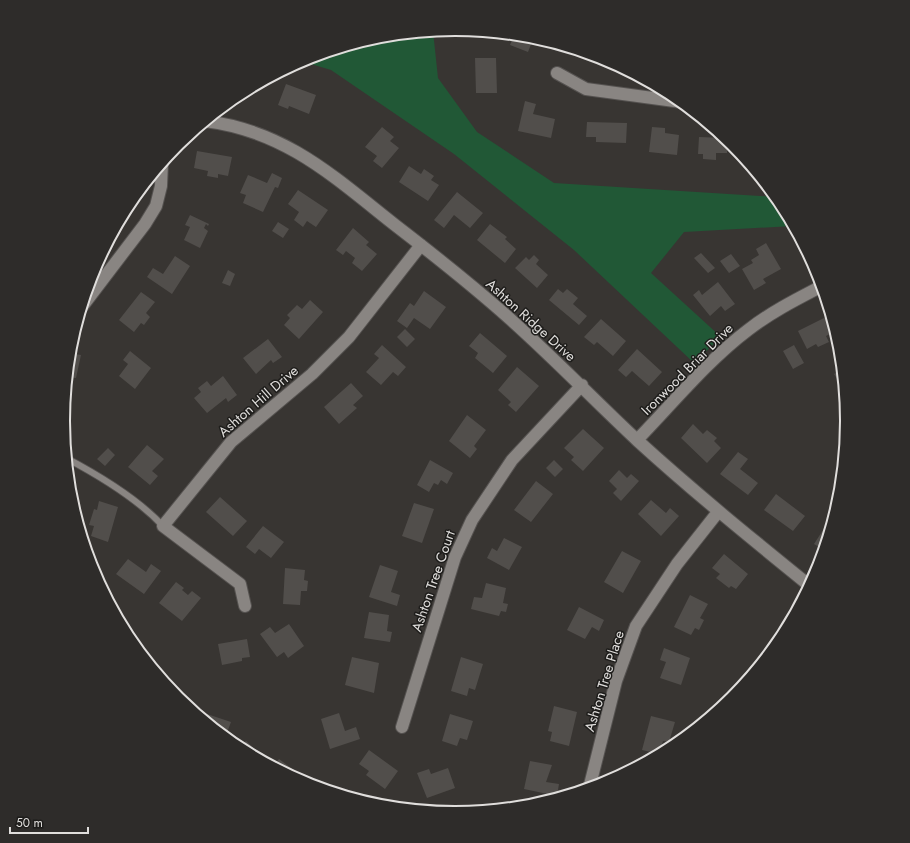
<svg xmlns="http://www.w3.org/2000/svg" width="910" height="843" viewBox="0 0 910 843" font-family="Jost,sans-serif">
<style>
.green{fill:#215836}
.building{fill:#514e4b}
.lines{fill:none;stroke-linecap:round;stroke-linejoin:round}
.service-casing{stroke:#555250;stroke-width:8}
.minor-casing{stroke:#555250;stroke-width:14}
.service{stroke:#898582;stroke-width:6}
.minor{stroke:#898582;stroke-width:12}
.labels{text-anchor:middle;stroke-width:3;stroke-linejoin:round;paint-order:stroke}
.street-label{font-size:14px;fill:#e0dedc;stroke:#1e1d1b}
.rim{fill:none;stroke:#e0dedc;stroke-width:2}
</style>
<rect width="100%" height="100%" fill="#383532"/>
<path class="green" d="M433,31L438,78L477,132L554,183L776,197L793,226L684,232L651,273L721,337L694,363L574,250L454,154L331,70L301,61L379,37Z"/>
<path class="building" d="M514,35L532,37L542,40L541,42L533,39L528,52L510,45Z
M475,58H496L497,93H476Z
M267,79L265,86L257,84Z
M286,84L316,95L309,114L289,106L288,109L278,105Z
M525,101L536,104L533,114L555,119L551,138L518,131Z
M587,122L627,123L626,143L596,142V137H586Z
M382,127L394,137L390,141L399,148L382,168L373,161L377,156L365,147Z
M652,127L665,128V133L679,135L677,155L649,152Z
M699,137L725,138L727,140V153H716V160L703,159V154H698Z
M197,151L232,157L228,176L218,174V178L207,176L208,171L194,168Z
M409,166L421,174L424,169L434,176L431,180L439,185L428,201L399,182Z
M272,173L282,178L278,188L275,187L263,212L243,203L246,195L240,193L248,175L267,183Z
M298,190L328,210L316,227L307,221L303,227L294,220L299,212L288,204Z
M457,192L483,213L470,228L454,215L444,228L434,220Z
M190,215L209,224L208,226L206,224L204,228L208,231L200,248L184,240L190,227L185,225Z
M278,222L289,229L283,238L272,231Z
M490,224L507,237L505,239L516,249L505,263L477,240Z
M353,228L369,242L366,245L377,254L362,271L352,263L355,258L346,251L343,255L336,250Z
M766,243L781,269L763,279L766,283L754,290L742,269L753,263L751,260L759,255L756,249Z
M701,253L715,268L708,273L694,258Z
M731,254L740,266L729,273L720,261Z
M534,255L539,260L536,264L548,275L537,288L515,268L526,257L529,260Z
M175,256L190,266L172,294L147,277L153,268L163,274Z
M228,270L235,274L230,286L222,283Z
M718,282L735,304L725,311L721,306L710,316L693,295L699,290L702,295Z
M558,289L563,293L567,289L578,298L573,304L587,316L579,325L549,300Z
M424,291L446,307L430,329L414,318L407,328L397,321L410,303L414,306Z
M141,292L155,302L146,313L150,317L144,325L141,323L134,332L119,320Z
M310,300L323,312L299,339L284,325L290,318L287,315L297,305L302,309Z
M830,315L836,331L826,336L829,342L818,347L816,344L807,349L798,331Z
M601,319L626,341L613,356L597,342L594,345L584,337Z
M405,329L415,339L407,347L397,337Z
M480,333L507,356L493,373L475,358L478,353L469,346Z
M268,339L282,357L273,363L271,360L256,374L243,358Z
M382,345L406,367L398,376L393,372L381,385L366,372L379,358L374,354Z
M794,345L804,363L793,369L783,351Z
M637,349L662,372L649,386L632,371L626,377L618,370Z
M130,351L151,368L135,389L119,376L128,364L123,360Z
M69,353L81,355L76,378L67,377Z
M517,367L539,386L516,412L508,405L511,402L498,390Z
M842,369L844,383L841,385L834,374Z
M223,376L237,395L228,402L226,398L207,413L194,398L201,392L198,388L207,381L211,386Z
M351,383L363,396L353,405L357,408L339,424L324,407Z
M467,415L486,430L474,446L477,449L470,458L449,441Z
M693,424L703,434L707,430L717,438L714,441L721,448L707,463L681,438Z
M583,429L604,448L583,471L571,460L574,457L564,448Z
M147,445L164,459L152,471L158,476L150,485L128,467Z
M108,448L115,455L105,466L97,459Z
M738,452L748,459L740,469L758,483L748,495L720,474Z
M430,460L453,473L447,484L441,480L438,485L434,483L429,492L417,485Z
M554,460L563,469L555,477L546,468Z
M619,470L627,478L631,474L639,481L621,501L613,493L617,489L609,481Z
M536,481L553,494L531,522L514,510Z
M776,494L805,516L793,531L764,510Z
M220,497L247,521L233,536L206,512Z
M651,500L666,513L670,508L679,516L661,536L638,514Z
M99,501L118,507L108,542L91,536L94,526L89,525L94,509L97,510Z
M414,503L434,509L422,543L402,536Z
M263,526L284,542L271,558L259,549L255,554L246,547Z
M825,527L830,530L824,550L814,544Z
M504,538L522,547L509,570L487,558L492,548L497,551Z
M622,551L641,561L623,593L604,582Z
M724,554L748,574L736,589L731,586L729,588L716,578L720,574L712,568Z
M128,559L146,572L151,564L161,571L144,594L116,574Z
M380,565L398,571L391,592L400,595L397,606L369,597Z
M285,568L305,570L304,580L308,581L307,591H301L300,605L283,604Z
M176,582L184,588L182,590L188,595L192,591L201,598L182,621L159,603Z
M486,583L506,588L503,603L508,604L506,612L501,611L499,616L471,609L474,597L482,598Z
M690,595L708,604L700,618L704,620L699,630L695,628L691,635L674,627Z
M579,607L604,620L599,631L592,627L585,639L567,630Z
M794,610L796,612L786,630L782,626Z
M369,612L389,615L387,631L392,632L390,642L364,638Z
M119,618L127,625L123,630L118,619Z
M289,624L304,646L288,658L284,652L277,657L260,634L270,627L275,633Z
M247,639L250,657L242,658V661L222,665L218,644Z
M664,648L690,658L681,685L660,678L666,662L660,660Z
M352,657L379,663L374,693L345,685Z
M461,657L483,664L475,690L469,688L467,696L451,691Z
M554,706L577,712L569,746L550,741L552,732L548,731Z
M339,713L345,731L356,727L360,739L330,749L321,719Z
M207,714L231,722L225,738L205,721Z
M450,714L473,721L467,740L460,738L457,746L442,741Z
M651,716L675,722L669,742L663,741L659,754L642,750Z
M246,741L264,757L261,761L239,749Z
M369,750L398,771L385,789L366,775L369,771L359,764Z
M279,759L299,774L296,779L273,767Z
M530,761L552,765L546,782L559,784L557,796L524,789Z
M448,768L455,788L427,798L417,773L429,769L431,774Z
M309,781L319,788L306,785Z"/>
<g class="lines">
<defs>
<path id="service" d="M66,458C100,476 137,498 163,526"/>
<path id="minor" d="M557,73L586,89L682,102
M205,121C286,131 334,177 395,225C434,255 473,286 509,318C554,358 595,401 638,441C694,492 752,539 810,586
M81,308L145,224L156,206L161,186L162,163
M637,440C673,403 707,361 748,330C771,312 797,299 822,286
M245,606L240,584L163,526L231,442L312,374L349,337L421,245
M402,727L455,557L472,520L512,460L582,385
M589,789L616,681L636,626L677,564L718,512"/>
</defs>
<use href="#service" class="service-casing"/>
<use href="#minor" class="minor-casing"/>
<use href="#service" class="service"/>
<use href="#minor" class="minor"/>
</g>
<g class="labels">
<g class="street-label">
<text transform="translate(531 320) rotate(42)" y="5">Ashton Ridge Drive</text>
<text transform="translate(687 369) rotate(-45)" y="5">Ironwood Briar Drive</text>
<text transform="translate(258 401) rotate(-41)" y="5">Ashton Hill Drive</text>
<text transform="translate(433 581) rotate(-71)" y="5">Ashton Tree Court</text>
<text transform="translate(604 681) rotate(-73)" y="5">Ashton Tree Place</text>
</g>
</g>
<path d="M0 0H910V843H0ZM70 421a385 385 0 1 1 770 0a385 385 0 1 1-770 0Z" fill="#2e2c2a" fill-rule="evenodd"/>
<path class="rim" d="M70 421a385 385 0 1 1 770 0a385 385 0 1 1-770 0Z"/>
<path d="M10 827v6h78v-6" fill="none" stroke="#e0dedc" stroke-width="2"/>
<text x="16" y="827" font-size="12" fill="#e0dedc" stroke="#1e1d1b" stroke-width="3" paint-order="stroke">50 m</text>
</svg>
